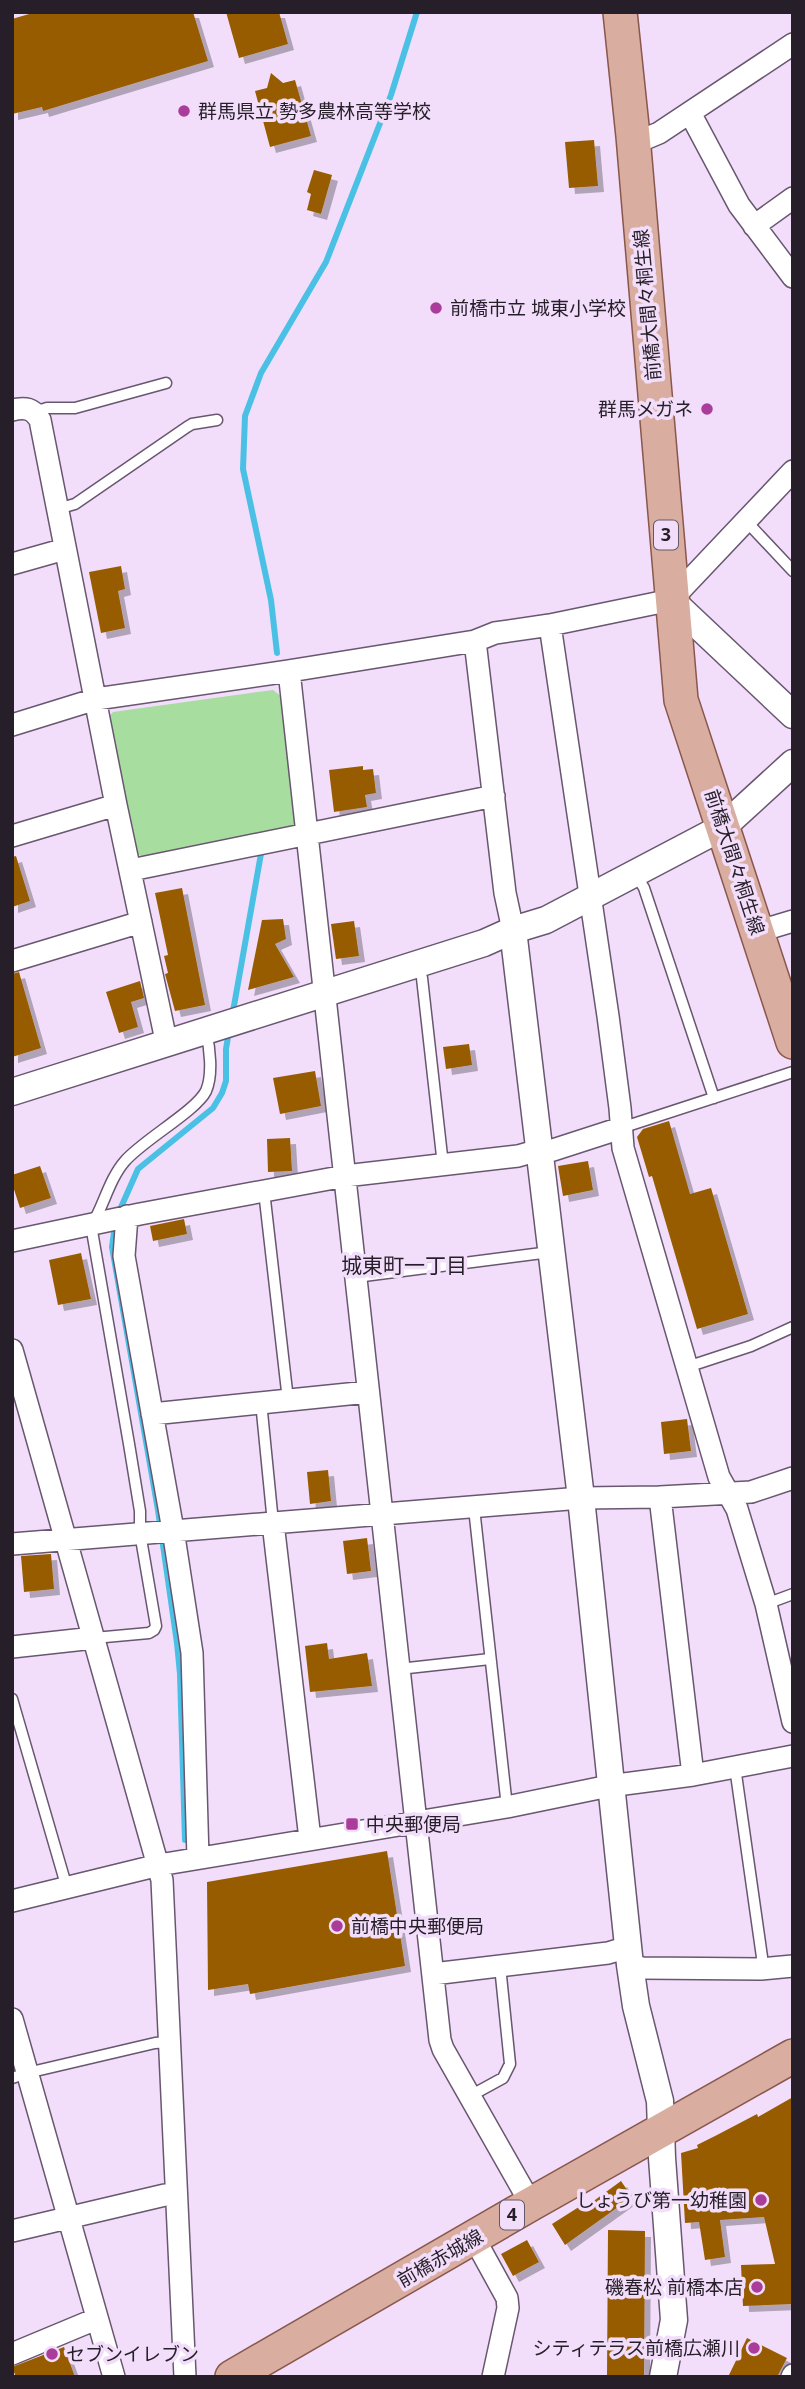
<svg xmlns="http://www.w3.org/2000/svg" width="805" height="2389" viewBox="0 0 805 2389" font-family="'Open Sans','Noto Sans JP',sans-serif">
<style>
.green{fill:#a7dd9e}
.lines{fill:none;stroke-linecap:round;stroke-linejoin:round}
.stream{stroke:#4bc0e5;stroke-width:6}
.building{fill:#985c06;filter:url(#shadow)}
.service-casing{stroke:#68576f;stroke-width:13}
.minor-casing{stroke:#68576f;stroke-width:24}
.tertiary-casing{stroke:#68576f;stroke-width:29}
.primary-casing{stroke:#89574c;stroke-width:36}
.service{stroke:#fff;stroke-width:10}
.minor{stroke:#fff;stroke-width:21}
.tertiary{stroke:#fff;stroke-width:26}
.primary{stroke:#d9ad9f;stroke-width:33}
.poi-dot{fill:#aa3c9a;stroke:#f2defa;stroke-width:2.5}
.labels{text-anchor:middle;stroke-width:7;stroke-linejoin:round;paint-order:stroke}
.shield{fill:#f2defa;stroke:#635867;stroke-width:2}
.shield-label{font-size:18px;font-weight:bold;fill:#261e28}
.poi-label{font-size:19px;fill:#261e28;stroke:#f2defa;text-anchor:start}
.street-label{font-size:19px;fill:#261e28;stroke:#f2defa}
.neighbourhood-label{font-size:21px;fill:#261e28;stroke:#f2defa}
</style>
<defs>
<filter id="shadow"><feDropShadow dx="6" dy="6" stdDeviation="0" flood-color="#0004"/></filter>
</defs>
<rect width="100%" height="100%" fill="#f2defa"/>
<path class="green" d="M273,690L282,697L297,822L291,827L144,858L135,852L106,720L113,712Z"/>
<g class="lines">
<path class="stream" d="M277,653L271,600L243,469L245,416L261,373L326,262L391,95L417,12
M232,1017L262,848
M118,1214L138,1169L213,1108L222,1093L226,1081V1049L229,1031
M115,1225L112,1247L158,1510L177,1643L180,1674L185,1840"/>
</g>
<path class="building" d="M36,12H193L208,61L43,111L42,107L12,114V19Z
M226,12H279L288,44L239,58Z
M271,73L283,83L295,80L311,136L270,147L255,91L267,88Z
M594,140L598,186L569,188L565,142Z
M314,170L332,175L321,214L307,210L311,194L307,192Z
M121,566L125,589L118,591L125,628L101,633L89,572Z
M363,766V770L373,769L376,793L365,795L367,807L334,812L329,770Z
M16,856L30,901L12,907V857Z
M182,888L205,1005L175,1011L165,974L168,973L164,956L168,955L155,893Z
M283,919L286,939L275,944L294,977L248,990L262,920Z
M354,921L359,956L336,959L331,924Z
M19,972L41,1048L12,1057V974Z
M140,981L144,998L131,1002L138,1027L119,1033L106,992Z
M469,1044L472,1065L446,1069L443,1047Z
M315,1071L321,1106L280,1114L273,1078Z
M669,1121L690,1194L711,1188L748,1314L697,1329L652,1176L649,1177L637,1137L643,1129Z
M290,1138L292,1171L268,1172L267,1139Z
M588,1161L593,1190L563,1196L558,1166Z
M40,1166L51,1198L20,1208L12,1183V1175Z
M184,1219L187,1234L153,1241L150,1226Z
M81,1253L91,1299L58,1305L49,1260Z
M687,1419L691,1451L664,1454L661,1422Z
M328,1470L331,1501L310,1504L307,1472Z
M367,1538L371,1571L347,1574L343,1541Z
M51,1554L54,1589L24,1592L21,1556Z
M327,1643L329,1659L367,1653L372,1686L310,1692L305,1646Z
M387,1851L405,1966L250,1994L248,1984L208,1990L207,1882Z
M793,2097V2304L743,2306L741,2265L775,2264L764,2217L720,2220L725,2257L705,2260L699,2222L685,2223L681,2153L698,2148L697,2145L717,2135L757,2114L758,2117Z
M621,2181L632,2197L565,2245L552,2224L582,2205L584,2208Z
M608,2230L645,2231L644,2377H607Z
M527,2240L539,2262L513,2276L501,2254Z
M747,2338L787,2358L777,2377H728Z
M64,2347L75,2377H16L12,2367Z"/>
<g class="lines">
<defs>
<path id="service" d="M35,412L47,408H75L166,383
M57,509L75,504L187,427L192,424L217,420
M746,521L793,571
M635,873L644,888L714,1098
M418,964L422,978L443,1165
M621,1128L793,1072
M264,1191L288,1400
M356,1277L550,1252
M687,1367L751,1346L793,1327
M261,1402L273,1523
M474,1508L507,1807
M766,1604L793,1594
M94,1638L149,1633L154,1630L156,1626L140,1533V1511L129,1444L92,1231L93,1223C104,1204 110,1178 125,1161C143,1140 196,1111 206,1091C213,1075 210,1048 206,1032
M399,1669L490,1659
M12,1699L67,1888
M735,1767L762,1957L761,1969
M12,2078L27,2073L155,2043L169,2042
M470,2096L503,2078L510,2064L500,1966"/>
<path id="minor" d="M690,113L739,205L793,277
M633,136L647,138L659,133L793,44
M754,226L793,198
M12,410C25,407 33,408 40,420L116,805L167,1045
M12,564L65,549
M550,625L608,1016L620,1108L623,1148L719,1477L737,1509L766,1604L793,1722
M475,641L495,633L550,625L671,600L793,471
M289,671L440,2040L443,2049L531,2204
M12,725L96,699L289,671L475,641L505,893L513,930
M12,836L116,805
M131,870L494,796
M757,928L773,927L793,921
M12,961L141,922
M127,1216L124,1256L173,1530L192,1653L198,1858
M12,1241L140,1214L345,1176L518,1156L539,1150H553L621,1128
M12,1350L162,1880L185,2377
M152,1414L368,1392
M660,1497L693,1775
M273,1523L310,1839
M12,1544L581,1498L660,1497L751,1492L793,1478
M12,1647L94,1638
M12,1901L159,1865L507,1807L609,1786L693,1775L793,1756
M630,1965L642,1968L761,1969L793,1966
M433,1974L608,1953L628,1947
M12,2019L114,2377
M12,2231L165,2195L175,2196
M474,2238L507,2298L508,2308L493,2377
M12,2354L96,2319
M792,2377L793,2375"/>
<path id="tertiary" d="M671,600L793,715
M513,930L581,1498L630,1965L636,2006L660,2101L662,2158L674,2320L663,2377
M12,1092L484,943L513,930L546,920L723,827L793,763"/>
<path id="primary" d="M620,12L633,136L681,700L793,1042
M232,2377L531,2204L793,2056"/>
</defs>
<use href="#service" class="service-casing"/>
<use href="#minor" class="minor-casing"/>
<use href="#tertiary" class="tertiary-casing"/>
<use href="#primary" class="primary-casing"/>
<use href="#service" class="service"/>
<use href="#minor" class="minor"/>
<use href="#tertiary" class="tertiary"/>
<use href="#primary" class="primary"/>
</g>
<g class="poi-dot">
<circle cx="184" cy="111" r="7"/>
<circle cx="436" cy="308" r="7"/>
<circle cx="707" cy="409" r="7"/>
<rect x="345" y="1817" width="14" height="14" rx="3.5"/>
<circle cx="337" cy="1926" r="7"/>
<circle cx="761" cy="2200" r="7"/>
<circle cx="757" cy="2287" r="7"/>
<circle cx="754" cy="2348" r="7"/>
<circle cx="52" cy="2354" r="7"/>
</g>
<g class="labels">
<g class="shield">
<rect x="654" y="520.5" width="24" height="29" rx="5"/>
<rect x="500" y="2200.5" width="24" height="29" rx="5"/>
</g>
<g class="shield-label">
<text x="666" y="541">3</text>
<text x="512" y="2221">4</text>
</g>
<g class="poi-label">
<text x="198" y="118">群馬県立 勢多農林高等学校</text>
<text x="450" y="315">前橋市立 城東小学校</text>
<text x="693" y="416" text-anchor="end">群馬メガネ</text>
<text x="366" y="1831">中央郵便局</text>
<text x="351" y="1933">前橋中央郵便局</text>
<text x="747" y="2207" text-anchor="end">しょうび第一幼稚園</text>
<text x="743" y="2294" text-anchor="end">磯春松 前橋本店</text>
<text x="740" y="2355" text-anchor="end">シティテラス前橋広瀬川</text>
<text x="66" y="2361">セブンイレブン</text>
</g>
<g class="street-label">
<text transform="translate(647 305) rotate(-95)" y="7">前橋大間々桐生線</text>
<text transform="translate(735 862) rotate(72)" y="7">前橋大間々桐生線</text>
<text transform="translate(440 2258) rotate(-30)" y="7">前橋赤城線</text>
</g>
<g class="neighbourhood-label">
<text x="404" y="1273">城東町一丁目</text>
</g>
</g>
<rect width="805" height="2389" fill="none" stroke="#261e28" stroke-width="28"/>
</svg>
